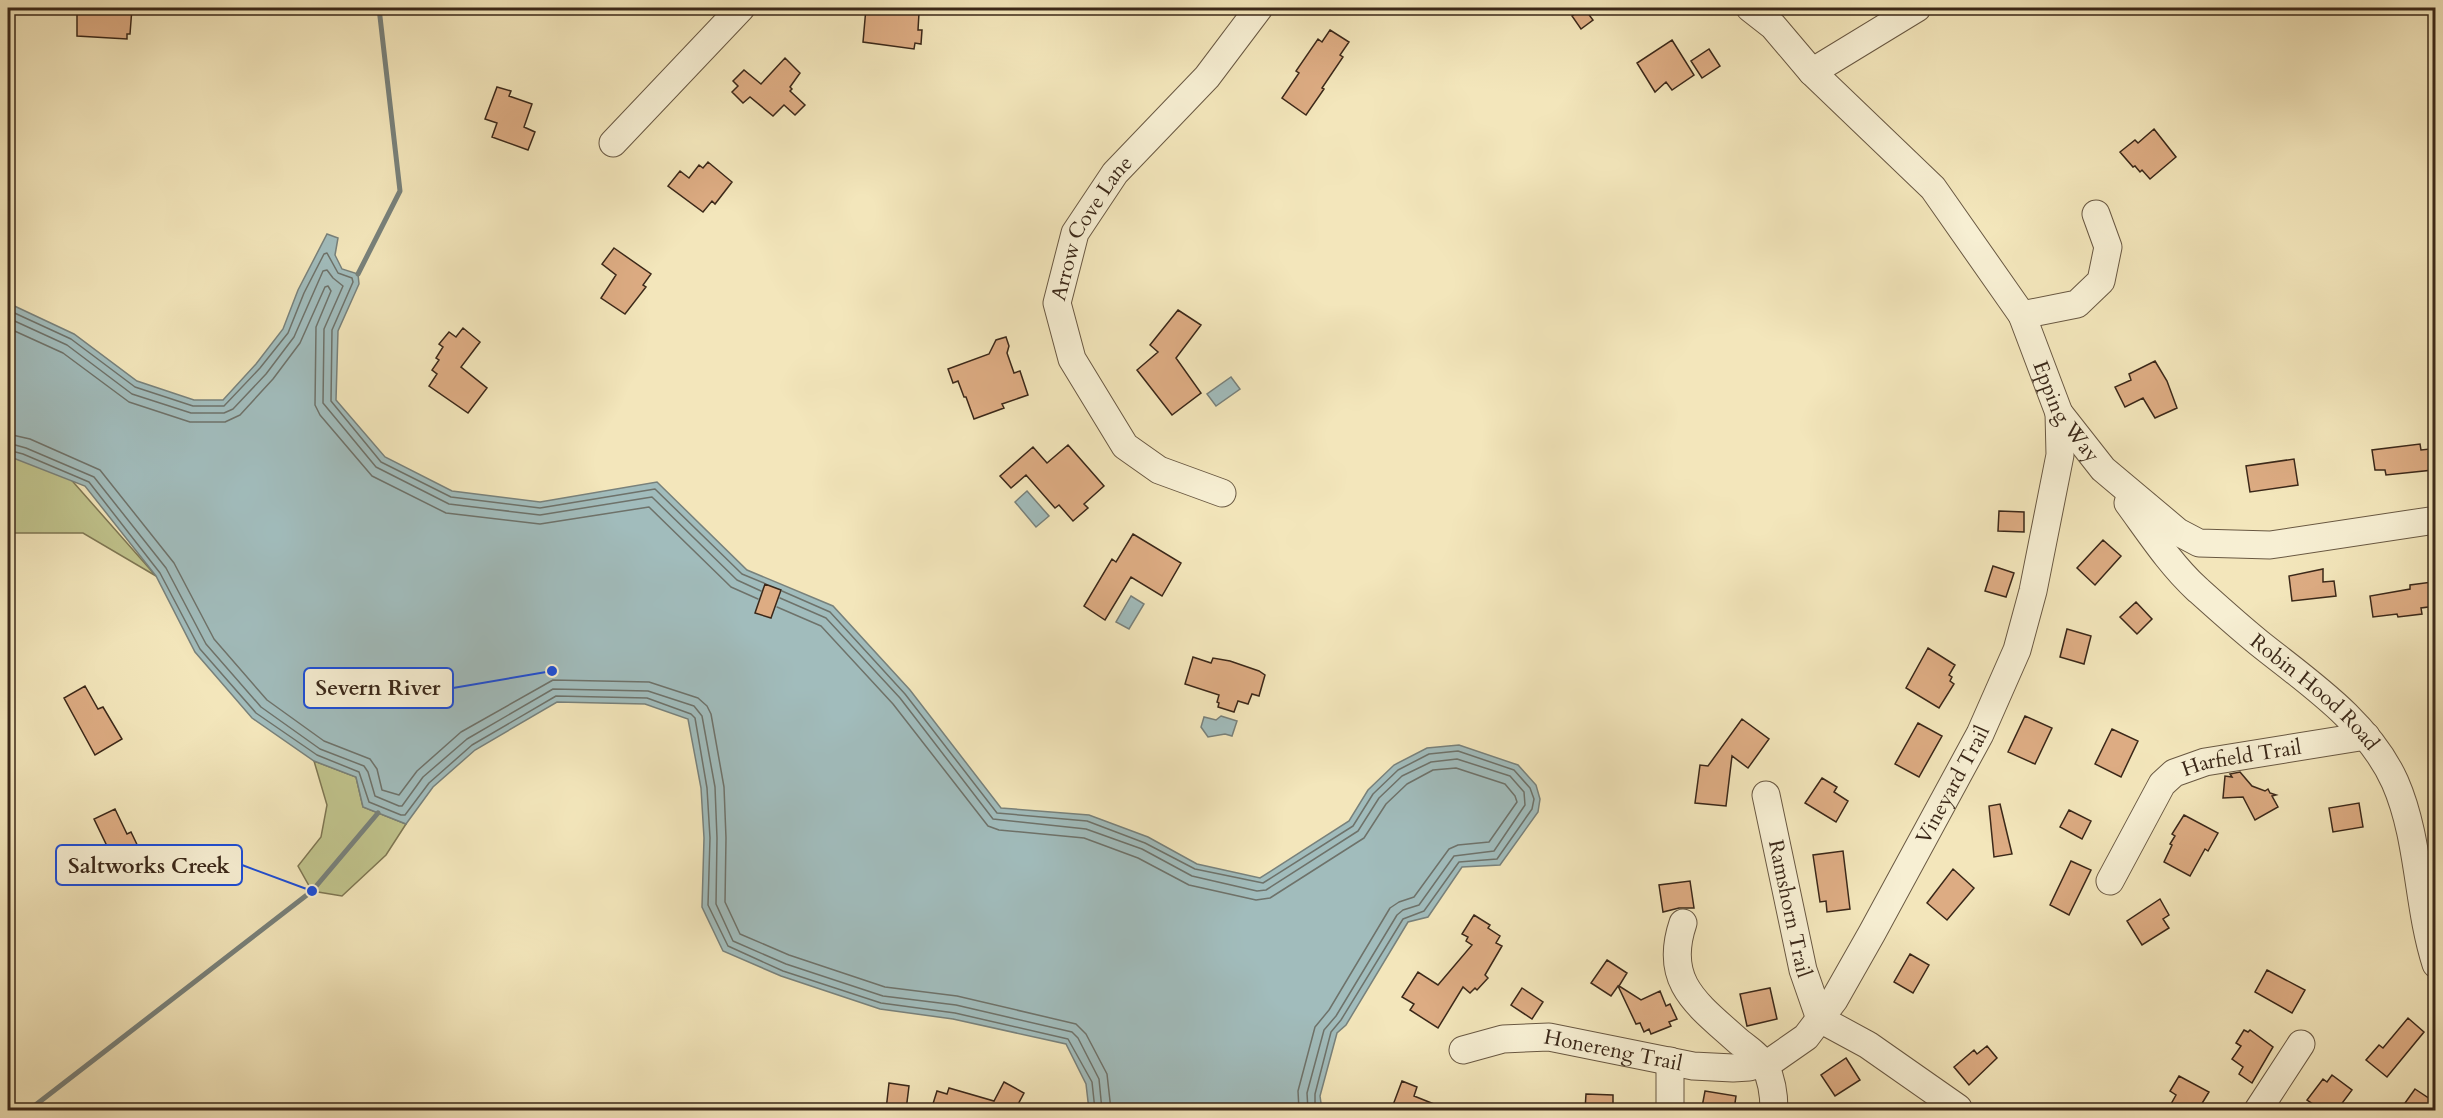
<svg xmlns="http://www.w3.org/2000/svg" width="2443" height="1118" viewBox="0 0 2443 1118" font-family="Cardo,serif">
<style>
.green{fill:#c0c38c;stroke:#7e7652;stroke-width:1.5}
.water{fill:#a1bcbc;stroke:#78817b;stroke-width:1.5}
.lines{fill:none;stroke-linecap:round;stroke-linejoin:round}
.shore{stroke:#6e726a;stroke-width:1.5}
.stream{stroke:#78817b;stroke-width:5}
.building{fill:#ddac83;stroke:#3b2819;stroke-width:1.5}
.minor-casing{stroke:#695842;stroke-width:29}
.minor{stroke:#f7efd3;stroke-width:27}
.labels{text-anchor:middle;stroke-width:5;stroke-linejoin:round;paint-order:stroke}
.street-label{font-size:21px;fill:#3b2819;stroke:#f7efd3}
.leader{fill:none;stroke:#1d4ed8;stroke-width:2}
.callout-dot{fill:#1d4ed8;stroke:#f7efd3;stroke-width:2}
.callout{fill:#f7efd3;stroke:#1d4ed8;stroke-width:2}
.callout-label{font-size:22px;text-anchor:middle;font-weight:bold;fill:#3b2819}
</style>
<rect width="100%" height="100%" fill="#f3e6bb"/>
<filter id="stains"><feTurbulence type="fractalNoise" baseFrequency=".00333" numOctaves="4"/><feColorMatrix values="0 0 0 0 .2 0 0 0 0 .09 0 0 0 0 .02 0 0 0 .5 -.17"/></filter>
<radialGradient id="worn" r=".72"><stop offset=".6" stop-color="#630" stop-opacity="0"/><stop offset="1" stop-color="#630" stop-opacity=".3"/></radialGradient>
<path class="green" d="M8,408L156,576L83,533H8Z
M314,761L356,777L363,807L406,824L386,855L342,896L312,891L298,866L321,837L327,805Z"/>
<path class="water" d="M327,234L338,238L335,255L342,269L358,274L359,284L338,331L336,400L385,457L452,491L540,502L657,482L747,570L833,606L910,690L1001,808L1089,815L1148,837L1197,864L1260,878L1349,821L1368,790L1394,765L1427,748L1459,745L1518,765L1536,785L1540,799L1538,812L1500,865L1462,867L1428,917L1408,922L1346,1025L1337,1033L1320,1096L1322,1110H1089L1086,1084L1066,1044L953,1019L880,1009L781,976L723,951L702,907L704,838L701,788L688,719L645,704L557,702L475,750L433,787L406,824L363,807L356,777L314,761L252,718L195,652L156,576L85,486L8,456V303L74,334L137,381L194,400H223L256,364L283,329L298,290Z
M1231,377L1240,389L1216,406L1207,394Z
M1027,491L1049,516L1036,527L1015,502Z
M1131,596L1144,604L1129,629L1116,622Z
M1221,716L1237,721L1232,736L1225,734L1208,737L1201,727L1204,717L1216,720Z"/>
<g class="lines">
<path class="shore" d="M8,310L71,339L135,387L193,406H224L260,368L288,333L304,293L324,254L327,253L338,273L352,278L353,282L332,330L331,401L381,462L451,497L540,508L655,489L742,574L764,583
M8,318L67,345L132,394L191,413H224L233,409L266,374L294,337L323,271L327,270L333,278L343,286L324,329L323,403L376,467L449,504L540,515L652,497L737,580L761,591
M8,328L63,353L129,402L190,422H225L240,415L273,379L300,343L325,287L328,286L331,291L316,327L315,405L320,415L372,476L446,513L540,524L649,507L731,587L758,599
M8,434L30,439L100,470L174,563L214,639L267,700L324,741L370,759L377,769L382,790L399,795L417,771L461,732L553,680L649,682L698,698L707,706L711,714L724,787L726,838L725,902L740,934L789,955L885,987L957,996L1076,1024L1086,1034L1107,1074L1111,1110
M8,443L26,448L94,477L166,568L206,644L261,707L320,749L364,766L368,772L375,796L399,806H402L423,777L467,739L553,689L648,691L694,706L702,716L715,787L717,838L716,904L733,941L786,964L883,996L956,1005L1072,1032L1078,1038L1099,1079L1102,1110
M8,450L23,454L89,482L160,573L200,649L256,713L317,755L359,772L369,802L401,815H405L429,783L472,745L556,696L647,698L691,714L695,718L707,788L710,838L708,905L728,946L783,971L881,1003L955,1013L1068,1039L1092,1082L1095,1110
M782,591L830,612L905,694L997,813L1087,821L1145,843L1195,869L1263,883L1353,826L1373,794L1398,770L1429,754L1458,751L1514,770L1530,788L1534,799L1532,809L1497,859L1459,862L1424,911L1403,919L1341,1020L1331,1032L1315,1094V1110
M780,598L826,618L900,698L993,819L1086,829L1142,849L1192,876L1257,891L1266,890L1358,831L1379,798L1402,776L1431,762L1457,759L1510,776L1524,792L1525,805L1494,851L1454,856L1419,905L1403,910L1397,915L1336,1016L1324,1030L1307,1093L1308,1110
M777,607L821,626L893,704L988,826L999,830L1084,838L1138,858L1189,885L1256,900L1270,898L1364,838L1386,804L1407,784L1433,770L1456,768L1505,784L1515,796L1517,802L1489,842L1458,845L1449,849L1414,897L1399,902L1390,908L1329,1010L1315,1027L1298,1091L1299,1110"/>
<path class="stream" d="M358,274L400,191L379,8
M29,1110L312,891L378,813"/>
</g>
<path class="building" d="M77,8H132L130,34H127V39L77,36Z
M866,8H908V12L919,13L918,30H922L921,44L915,43L914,49L863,42Z
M1584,8L1593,20L1581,29L1572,16Z
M1330,30L1349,42L1340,55L1343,57L1322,88L1324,89L1306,115L1282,98L1299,73L1296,71L1318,39L1322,42Z
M1672,40L1694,75L1672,90L1666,82L1655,92L1637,63Z
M1709,49L1720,66L1702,78L1691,61Z
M785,58L800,73L790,87L792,89L790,91L805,105L795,115L784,105L773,116L750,97L743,103L732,92L738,86L733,81L744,70L761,84Z
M497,87L511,91L509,96L532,104L524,127L535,132L528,150L492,137L497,123L485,119Z
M2154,129L2176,157L2150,179L2142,170L2140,172L2135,166L2133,167L2120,152L2135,140L2138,143Z
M708,162L732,182L715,204L712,201L703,212L668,186L680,171L689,178L699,165L703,168Z
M614,248L651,274L643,285L646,287L625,314L601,298L616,275L602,264Z
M1178,310L1201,325L1176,358L1201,393L1172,415L1137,370L1158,352L1150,345Z
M463,328L480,342L461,367L487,388L468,413L429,386L437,374L432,370L439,360L436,358L443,347L439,344L449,332L456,337Z
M1006,337L1009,346L1007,353L1014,373L1020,371L1028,395L1002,404L1004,408L974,419L966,397H964L958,381L953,383L948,369L989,354L996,340Z
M2155,361L2167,381L2177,408L2155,418L2143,398L2125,407L2115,387L2131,380L2129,374Z
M2420,444L2421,450L2430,449L2433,470L2386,475L2385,470H2375L2372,450Z
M1068,445L1104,486L1084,504L1088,508L1073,521L1059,505L1055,508L1026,475L1011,488L1000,476L1033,447L1047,463Z
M2294,459L2298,485L2250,492L2246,466Z
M1999,511L2024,512V532L1998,531Z
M1133,534L1181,563L1162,596L1131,577L1105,620L1084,606L1112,559L1116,562Z
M2103,540L2121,556L2095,585L2077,568Z
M1993,566L2014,573L2006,597L1985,591Z
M2323,569V582L2334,581L2336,596L2292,601L2289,576Z
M2432,582V587H2434L2436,606L2421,608L2422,614L2398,617L2397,614L2373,617L2370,596L2410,589V585Z
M765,584L781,590L771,618L755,613Z
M2136,602L2152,619L2137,634L2120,617Z
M2067,629L2091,636L2084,664L2060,657Z
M1928,648L1955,665L1949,675L1952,677L1950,681L1954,684L1939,708L1906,688Z
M1193,657L1211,663L1213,658L1230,661L1259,671L1265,675L1259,696L1252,694L1248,704L1238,701L1234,712L1218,707L1219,703L1217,702L1219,695L1185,684Z
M85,686L98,709L103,707L122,739L95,755L64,698Z
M2025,716L2052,728L2035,764L2008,752Z
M1742,719L1769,739L1748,768L1732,756L1726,806L1695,803L1700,765L1708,766Z
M1918,723L1942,736L1919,777L1895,764Z
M2112,729L2138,741L2121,777L2095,764Z
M2240,772L2252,786L2265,791L2268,789L2270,793L2276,795L2272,796L2278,807L2255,820L2243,797L2223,798L2225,776L2232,777L2230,774Z
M1822,778L1837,787L1834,792L1848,801L1836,822L1805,803Z
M2359,803L2363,827L2333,832L2329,808Z
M2000,804L2012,854L1994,857L1989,806Z
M115,809L127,834L131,832L143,857L136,860L137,863L107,877L95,850L106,844L94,819Z
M2069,810L2091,821L2082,839L2060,827Z
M2184,815L2218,833L2208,851L2205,849L2190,876L2164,862L2172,845L2170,844L2175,836L2172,834Z
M1843,851L1850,909L1827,912L1826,901L1820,902L1813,855Z
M2071,861L2091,870L2069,915L2050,905Z
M1953,869L1974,888L1947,920L1927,903Z
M1690,881L1694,908H1679L1663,912L1659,885Z
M2160,899L2169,915L2163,919L2169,928L2142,945L2127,921Z
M1474,915L1490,925L1488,928L1500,936L1496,943L1502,946L1485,975L1488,978L1477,990L1475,988L1470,993L1463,987L1438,1028L1410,1010L1414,1004L1402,997L1418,972L1438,985L1472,945L1466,941L1468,937L1462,934Z
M1910,954L1929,965L1913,993L1894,982Z
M1607,960L1627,973L1619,986L1641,1000L1660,991L1666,1006L1670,1004L1677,1019L1669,1022L1671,1026L1651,1034L1649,1029L1644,1032L1640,1023L1636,1024L1618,986L1611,996L1591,983Z
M2267,970L2305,990L2292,1013L2255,992Z
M1522,988L1543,1002L1532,1019L1511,1005Z
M1770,988L1777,1019L1747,1026L1740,994Z
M2408,1018L2424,1032L2387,1077L2366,1060L2379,1045L2383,1048Z
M2244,1030L2248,1032L2250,1030L2273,1047L2252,1083L2239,1074L2243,1067L2232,1059L2241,1046L2236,1043Z
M1987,1046L1997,1058L1969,1085L1954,1067L1974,1050L1977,1054Z
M1846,1058L1860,1080L1835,1096L1821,1075Z
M2332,1075L2352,1090L2337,1110H2322L2307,1100L2323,1079L2327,1082Z
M2179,1076L2209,1092L2198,1110H2181L2171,1104L2176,1095L2170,1091Z
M1402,1081L1417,1087L1414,1096L1449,1110H1406L1393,1105Z
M1004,1082L1024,1093L1015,1110H931L937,1091L947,1094L949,1088L994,1101Z
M889,1083L909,1086L906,1110H886Z
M2415,1089L2436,1103V1110H2400Z
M1705,1091L1736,1096L1734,1110H1705L1706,1108L1702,1107Z
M1586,1094L1613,1095V1110H1585Z"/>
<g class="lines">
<defs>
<g id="minor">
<path id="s1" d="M1750,8L1773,26L1812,72L1933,188L2022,315L2059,413L2103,469L2178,532L2199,543L2270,545L2436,520"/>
<path d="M1812,72L1917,8"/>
<path d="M613,143L741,8"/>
<path d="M2022,315L2077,304L2101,281L2108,247L2096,214"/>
<path id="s2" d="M1222,493L1159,470L1125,446L1072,359L1057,303L1075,233L1115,173L1207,77L1259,8"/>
<path id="s3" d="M2128,503C2150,533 2170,564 2197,589C2217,607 2238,626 2259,643C2309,683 2368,722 2395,782C2420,839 2417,905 2436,964"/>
<path id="s4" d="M1766,795L1803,970L1820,1019"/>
<path id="s5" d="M2110,881L2162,784L2174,773L2205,762L2366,736"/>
<path d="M1683,923C1663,982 1697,1004 1738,1041C1747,1048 1759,1056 1765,1066C1772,1080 1774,1095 1774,1110"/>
<path d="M1820,1019L1868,1045L1958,1108"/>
<path id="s6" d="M1463,1050L1503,1039L1549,1037L1693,1066L1733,1068L1749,1067L1773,1060L1806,1037L1834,1000L1872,933L1980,734L2017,650L2033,591L2060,455L2059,413"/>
<path d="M1670,1110V1061"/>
<path d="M2258,1110L2301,1044"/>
</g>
</defs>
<use href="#minor" class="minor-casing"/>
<use href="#minor" class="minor"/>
</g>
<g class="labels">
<g class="street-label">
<text dy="7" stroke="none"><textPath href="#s2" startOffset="352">Arrow Cove Lane</textPath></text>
<text dy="7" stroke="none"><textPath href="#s1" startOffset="519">Epping Way</textPath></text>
<text dy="7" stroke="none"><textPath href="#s3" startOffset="267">Robin Hood Road</textPath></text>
<text dy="7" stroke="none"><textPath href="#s5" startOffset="196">Harfield Trail</textPath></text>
<text dy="7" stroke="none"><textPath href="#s6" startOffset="648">Vineyard Trail</textPath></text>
<text dy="7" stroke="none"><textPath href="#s4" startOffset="116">Ramshorn Trail</textPath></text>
<text dy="7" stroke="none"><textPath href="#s6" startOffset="153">Honereng Trail</textPath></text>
</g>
</g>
<path class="leader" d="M552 671L453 688M312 891L242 865"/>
<g class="callout-dot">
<circle cx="552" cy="671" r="6"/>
<circle cx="312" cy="891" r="6"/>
</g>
<g class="callout">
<rect x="304" y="668" width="149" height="40" rx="6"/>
<rect x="56" y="845" width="186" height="40" rx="6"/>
</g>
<g class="callout-label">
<text x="378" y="695">Severn River</text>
<text x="149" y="873">Saltworks Creek</text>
</g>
<rect width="2443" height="1118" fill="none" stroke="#f3e6bb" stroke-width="30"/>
<rect x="9" y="9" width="2425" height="1100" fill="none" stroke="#3b2819" stroke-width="3"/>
<rect x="15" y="15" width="2413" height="1088" fill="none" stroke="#3b2819" stroke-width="1.5"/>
<rect width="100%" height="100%" filter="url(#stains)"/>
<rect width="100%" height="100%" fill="url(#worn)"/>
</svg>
